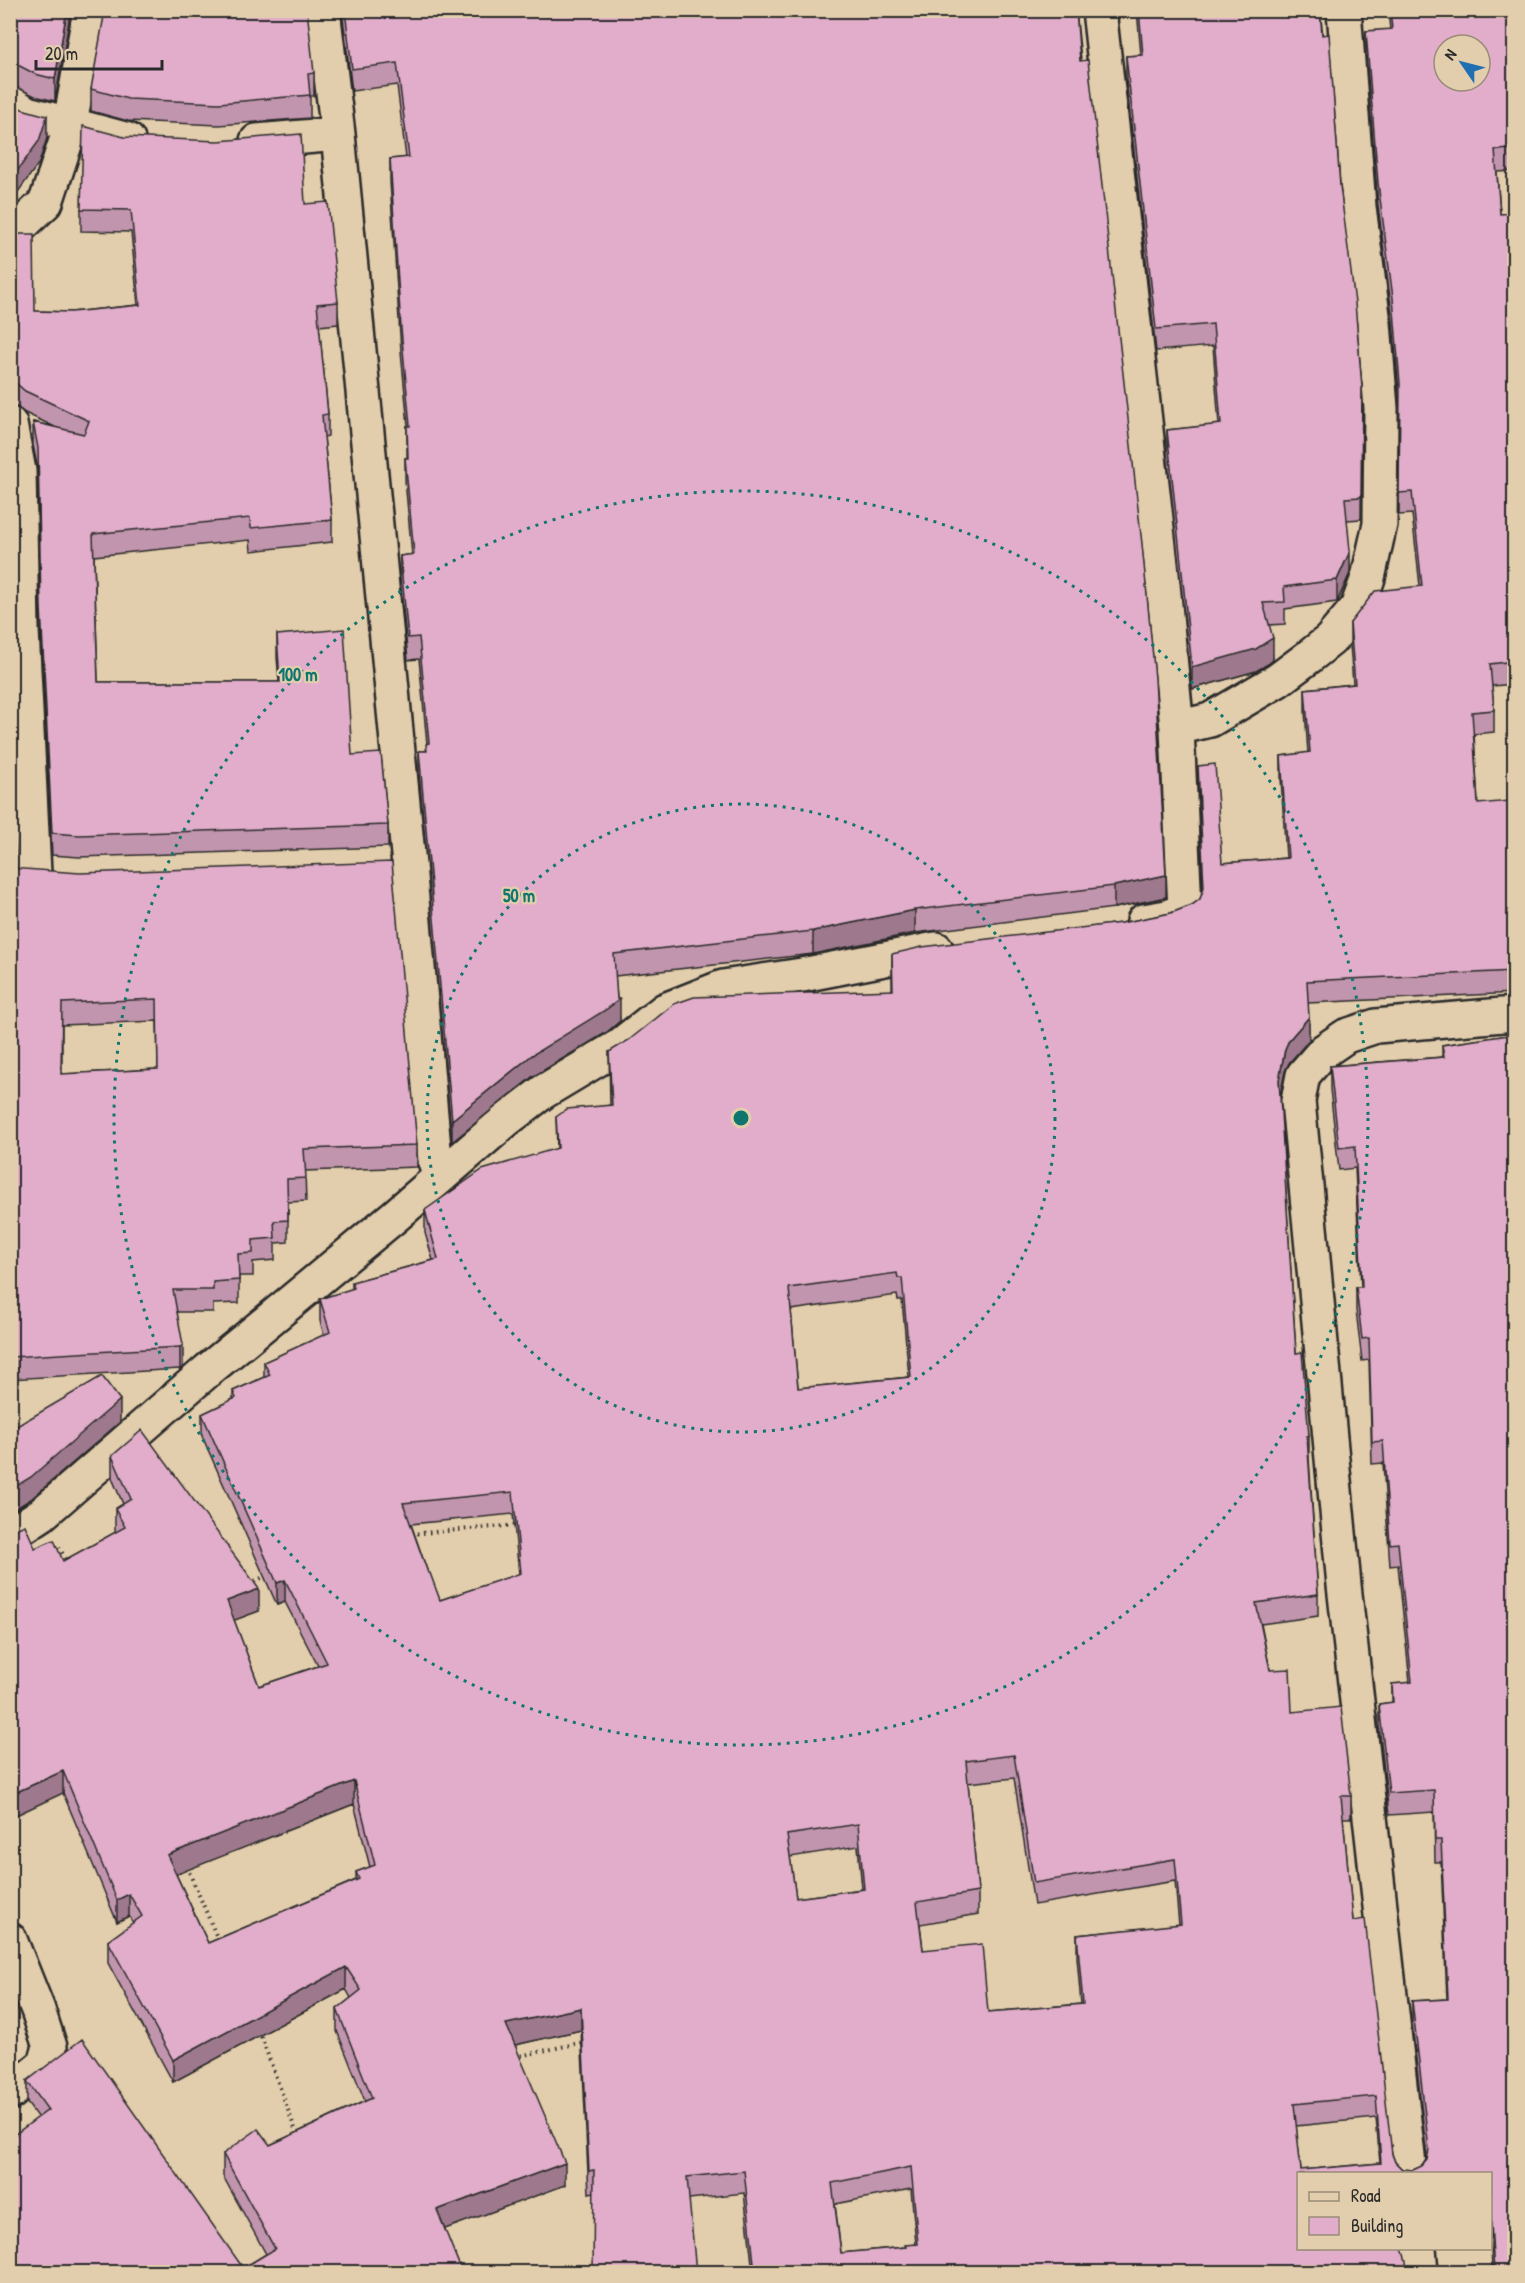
<svg xmlns="http://www.w3.org/2000/svg" width="1525" height="2283" viewBox="0 0 1525 2283" font-family="'Patrick Hand',sans-serif">
<style>
.lines{fill:none;stroke-linecap:round;stroke-linejoin:round}
.minor-casing{stroke:#2b2b2b;stroke-width:38}
.path{stroke:#2b2b2b;stroke-width:4;stroke-dasharray:1.5 4.5;stroke-linecap:butt}
.minor{stroke:#e2cdac;stroke-width:33}
.wall{fill:#c295ae;stroke:#2b2b2b;stroke-width:1.5;fill-rule:evenodd}
.shaded-wall{fill:#9e798d;stroke:#2b2b2b;stroke-width:1.5}
.building{fill:#e1adca;stroke:#2b2b2b;stroke-width:1.5;fill-rule:evenodd}
.ring{fill:none;stroke:#0f766e;stroke-width:3;stroke-dasharray:3 6}
.centre{fill:#0f766e;stroke:#e2cdac;stroke-width:3}
.ring-label{font-size:18px;text-anchor:middle;font-weight:bold;fill:#0f766e;stroke:#e2cdac;stroke-width:4.5;stroke-linejoin:round;paint-order:stroke}
</style>
<rect width="100%" height="100%" fill="#e2cdac"/>
<filter id="ink" filterUnits="userSpaceOnUse"><feTurbulence type="fractalNoise" baseFrequency=".0167" numOctaves="2"/><feDisplacementMap in="SourceGraphic" scale="12" xChannelSelector="R" yChannelSelector="G"/><feConvolveMatrix kernelMatrix="1 2 1 2 8 2 1 2 1" color-interpolation-filters="sRGB"/></filter>
<g filter="url(#ink)">
<g class="lines">
<defs>
<path id="minor" d="M323,10L338,134L409,865L435,1160L439,1178
M1099,10L1161,564L1177,728L1185,910L1167,917L1144,921
M10,102L27,113L128,140
M257,141L338,134
M10,236L46,202L68,135L90,10
M10,424L19,471L22,630L34,873
M1177,728L1210,720L1278,680L1310,656L1330,640L1357,608L1368,578L1380,524L1381,408L1374,323L1359,207L1344,10
M10,1535L42,1514L207,1371L395,1216L505,1121L543,1092L618,1047L665,1010L723,987L802,975L936,949
M10,1940L38,2010L50,2047L45,2064L10,2093
M1410,2174L1344,1585L1298,1101L1303,1075L1324,1051L1346,1036L1376,1026L1514,1014
M1419,2248L1421,2272"/>
</defs>
<use href="#minor" class="minor-casing"/>
<path class="path" d="M411,1534L517,1525
M59,1547L68,1564
M249,1583L267,1576
M187,1867L219,1942
M259,2031L298,2137
M515,2057L584,2042"/>
<use href="#minor" class="minor"/>
</g>
<path class="wall" d="M10,10H71L55,101L35,96L10,84Z
M342,10H1076L1166,897L1114,908L915,933L813,954L615,976L617,999L620,1021L607,1032L532,1077L452,1142L419,773V751H426L427,744L419,659L408,660L400,578V556L412,555L405,480V458H407V426H408L401,351L390,181V159L406,158L397,85L352,91Z
M1137,10H1320L1340,186L1362,387L1361,519L1347,520L1350,573L1337,602L1285,609V624L1269,625L1273,660L1256,671L1192,689L1167,452V430L1219,425L1213,346L1156,351L1126,78V56L1141,55Z
M1388,10H1515V171L1497,172L1500,214L1515,213V684L1492,686L1494,710V732L1474,734L1478,804L1515,858V993L1308,1003L1309,1040L1289,1063L1285,1071L1280,1097L1296,1353L1309,1436V1458L1318,1594V1616L1261,1624L1270,1670L1292,1712L1351,1796V1818H1343L1353,1921L1392,2154L1395,2162L1402,2169L1413,2170L1422,2166L1427,2158L1412,2023V2001L1447,1999L1441,1862H1435L1434,1812L1389,1815L1379,1726V1704L1392,1703V1684L1410,1683L1398,1565L1390,1566L1383,1463L1372,1464L1369,1360L1362,1361L1356,1310V1287H1361L1355,1168L1339,1170L1330,1089V1066L1442,1057V1045L1515,1034V2272H1492L1491,2245V2174H1299L1407,2272H753L744,2193L689,2199L594,2192L589,2193L581,2030L515,2045L565,2185L444,2229L462,2272H478H10L18,2133L38,2118L27,2103V2081L243,2268L266,2254L223,2176V2154L270,2145L365,2101L337,2031V2009L351,1998L346,1989L173,2082L108,1963V1941L133,1923L129,1916L117,1922L63,1793L35,1548L63,1561L116,1532L115,1531V1509L123,1504L112,1478V1456L259,1611L234,1620L259,1686L318,1666L285,1602L277,1605L202,1436V1414L233,1399V1391L264,1377V1362L324,1335L320,1321V1299L352,1289V1282L433,1260L425,1233V1210L557,1149L556,1117L610,1105L609,1052L892,990V954L1121,923L1171,913L1192,905L1200,899L1203,890L1198,788V766L1222,863L1286,858L1281,778V756L1308,753L1305,711V689L1353,684L1350,645V623L1420,586L1412,514L1399,515L1400,405L1393,321L1378,205L1366,54V31L1390,30ZM897,1295L898,1300H902L909,1377L798,1388L791,1310ZM513,1514L519,1574L440,1600L428,1573L411,1524ZM1014,1778L1034,1905L1175,1881L1179,1925L1077,1935V1957L1081,2004L988,2012L923,1950L920,1924L978,1914V1892L968,1783ZM354,1804L370,1867L356,1872V1880L208,1943L176,1874ZM858,1846L862,1889L796,1898L790,1857ZM1376,2118L1380,2163L1301,2170L1296,2126ZM911,2189L916,2244L905,2247L841,2253L835,2204Z
M314,73V96H310V118L219,125L128,121L91,111V89Z
M305,204L338,302V324L319,326L328,414V436L324,437L332,520V542L251,551L250,540L94,556L98,682H279L277,657V635L352,755L388,825V847L79,857L52,855L41,629L38,470L33,445V422L55,427L25,413L17,407L10,406V234L35,311L71,312L138,305L131,232L81,231V209Z
M10,755L14,830V853H10Z
M10,868L417,1145V1167L305,1171L306,1201L288,1202V1242L275,1243V1260L253,1262V1276H239V1303L213,1304V1312H177L183,1367L180,1369L10,1379ZM157,1021L158,1069L62,1074V1025Z"/>
<path class="shaded-wall" d="M67,10H71L55,101V79Z
M10,61H12V83L10,84Z
M47,116V138L39,163L10,203V181Z
M1350,551V573L1337,602V580Z
M1273,638V660L1268,664L1256,671L1192,689V667Z
M1166,875V897L1114,908V886Z
M915,910V933L813,954V931Z
M620,999V1021L607,1032L532,1077L452,1142V1120L532,1055Z
M1309,1017V1040L1289,1063L1285,1071L1279,1102V1080L1285,1049L1289,1040Z
M183,1345V1367L180,1369V1347Z
M120,1400V1422L31,1499L10,1512V1490Z
M285,1580V1602L277,1605V1583Z
M259,1589V1611L227,1623V1601Z
M63,1771V1793L10,1818V1795Z
M354,1781V1804L167,1878V1855Z
M129,1894V1916L117,1922V1900Z
M346,1967V1989L173,2082V2060Z
M581,2008V2030L506,2047V2024Z
M565,2163V2185L437,2232V2210Z"/>
<path class="building" d="M10,10H67L55,79L35,74L10,61Z
M105,10H307L314,73L308,74L310,95L219,103L128,99L91,89Z
M345,10H1076L1080,61L1088,60L1142,544L1155,678L1166,875L1114,886L915,910L813,931L614,954L617,999H620L607,1009L532,1055L452,1120L419,751H427L426,744L429,743L419,637L408,638L400,556L414,554L405,458H408L407,426H410L401,328L390,159L409,157L397,63L352,69Z
M1139,10H1320L1322,35L1329,34L1340,186L1355,303L1362,387L1361,497L1345,498L1350,551L1337,580L1284,587L1285,602L1263,603L1273,638L1256,649L1192,667L1167,430L1221,424L1213,324L1156,329L1126,56L1143,55Z
M1390,10H1515V149L1495,150L1500,214L1515,213V661L1490,664L1494,710L1472,712L1478,804L1510,801L1515,858V971L1307,981L1309,1017L1289,1040L1285,1049L1279,1080L1296,1353L1302,1352L1309,1436H1307L1318,1594L1256,1603L1270,1670L1290,1669L1292,1712L1341,1707L1351,1796H1341L1353,1921L1365,1919L1392,2154L1395,2162L1402,2169L1413,2170L1422,2166L1427,2160L1429,2150L1412,2001L1448,1999L1441,1840H1435L1434,1790L1389,1793L1379,1704L1393,1702L1392,1684L1412,1682L1398,1543L1390,1544L1383,1441L1372,1442L1369,1338L1362,1339L1356,1287H1362L1355,1146L1339,1148L1330,1066L1444,1057L1442,1045L1515,1034V2272H1494L1491,2223V2174H1299V2248H1402L1406,2261L1407,2272H755L744,2171L687,2177L696,2272H593L594,2170L589,2171L581,2008L506,2024L565,2163L437,2210L462,2272L476,2266L478,2272H10V2138L48,2110L27,2081L82,2039L243,2268L275,2249L223,2154L258,2129L270,2145L372,2098L337,2009L361,1990L346,1967L173,2060L108,1941L142,1916L129,1894L117,1900L63,1771L10,1795V1531L25,1525L35,1548L54,1540L63,1561L125,1527L115,1509L131,1499L112,1456L142,1430L259,1589L227,1601L259,1686L327,1663L285,1580L277,1583L202,1414L236,1398L233,1391L270,1375L264,1362L330,1332L320,1299L354,1288L352,1282L438,1259L425,1210L482,1170L558,1148L556,1117L567,1109L612,1105L609,1052L629,1040L674,1004L694,997L893,990L892,954L922,947L1121,923L1171,913L1192,905L1200,899L1204,887L1198,766L1215,764L1222,863L1288,858L1281,756L1310,752L1305,689L1355,684L1350,623L1375,591L1422,586L1412,492L1399,493L1400,384L1393,298L1378,183L1366,31L1392,29ZM1444,45H1480V81H1444ZM897,1273L898,1278H902L911,1377L798,1388L789,1288ZM513,1492L521,1573L440,1600L430,1573H428L403,1503ZM1014,1755L1034,1883L1175,1859L1181,1924L1077,1935L1083,2004L988,2012L982,1944L923,1950L917,1902L978,1892L966,1761ZM354,1781L375,1865L356,1872L359,1879L208,1943L167,1855ZM858,1824L864,1889L796,1898L787,1835ZM1376,2096L1381,2163L1301,2170L1294,2104ZM911,2167L918,2244L905,2245L906,2247L841,2253L832,2183Z
M10,102L22,109L47,116L39,141L10,181Z
M83,126L124,137L218,141L301,134L305,204L328,202L338,302L317,304L328,414L322,415L332,520L251,528L250,518L93,534L98,682H280L277,635L344,629L352,755L381,753L388,825L79,835L52,833L41,607L38,448L33,422L84,434L89,421L25,391L17,384H10V234H34L35,311L71,312L140,305L131,210L81,209Z
M10,755L14,830L10,831Z
M392,862L417,1145L304,1149L306,1178L287,1179L288,1220L274,1221L275,1238L253,1240V1253L238,1254L239,1280L213,1282V1290H173L183,1345L180,1347L10,1357V868L80,873ZM157,999L158,1069L61,1074L62,1003Z
M102,1376L120,1400L31,1477L10,1490V1430Z"/>
</g>
<g class="ring">
<circle cx="741" cy="1118" r="314"/>
<circle cx="741" cy="1118" r="627"/>
</g>
<circle cx="741" cy="1118" r="9" class="centre"/>
<g class="ring-label">
<text x="298" y="681">100 m</text>
<text x="519" y="902">50 m</text>
</g>
<rect width="1525" height="2283" fill="none" stroke="#e2cdac" stroke-width="36"/>
<rect x="18" y="18" width="1489" height="2247" fill="none" stroke="#2b2b2b" stroke-width="2" filter="url(#ink)"/>
<rect x="1297" y="2172" width="195" height="78" fill="#e2cdac" stroke="#998c78" stroke-width="1.5"/>
<rect x="1309" y="2192" width="30" height="9" fill="#e2cdac" stroke="#998c78" stroke-width="1.5"/>
<text x="1351" y="2202" font-size="18" fill="#2b2b2b">Road</text>
<rect x="1309" y="2217" width="30" height="18" fill="#e1adca" stroke="#998c78" stroke-width="1.5"/>
<text x="1351" y="2232" font-size="18" fill="#2b2b2b">Building</text>
<g transform="translate(1462 63) rotate(305)"><circle r="28" fill="#e2cdac" stroke="#998c78" stroke-width="1.5"/>
<path d="M0-4.5L10 22L0 15L-10 22Z" fill="#1f6fb2"/>
<text y="-9" font-size="16" font-weight="bold" text-anchor="middle" fill="#2b2b2b">N</text>
</g>
<path d="M36 60v9h126v-9" fill="none" stroke="#2b2b2b" stroke-width="3"/>
<text x="45" y="60" font-size="18" fill="#2b2b2b" stroke="#e2cdac" stroke-width="4.5" paint-order="stroke">20 m</text>
</svg>
